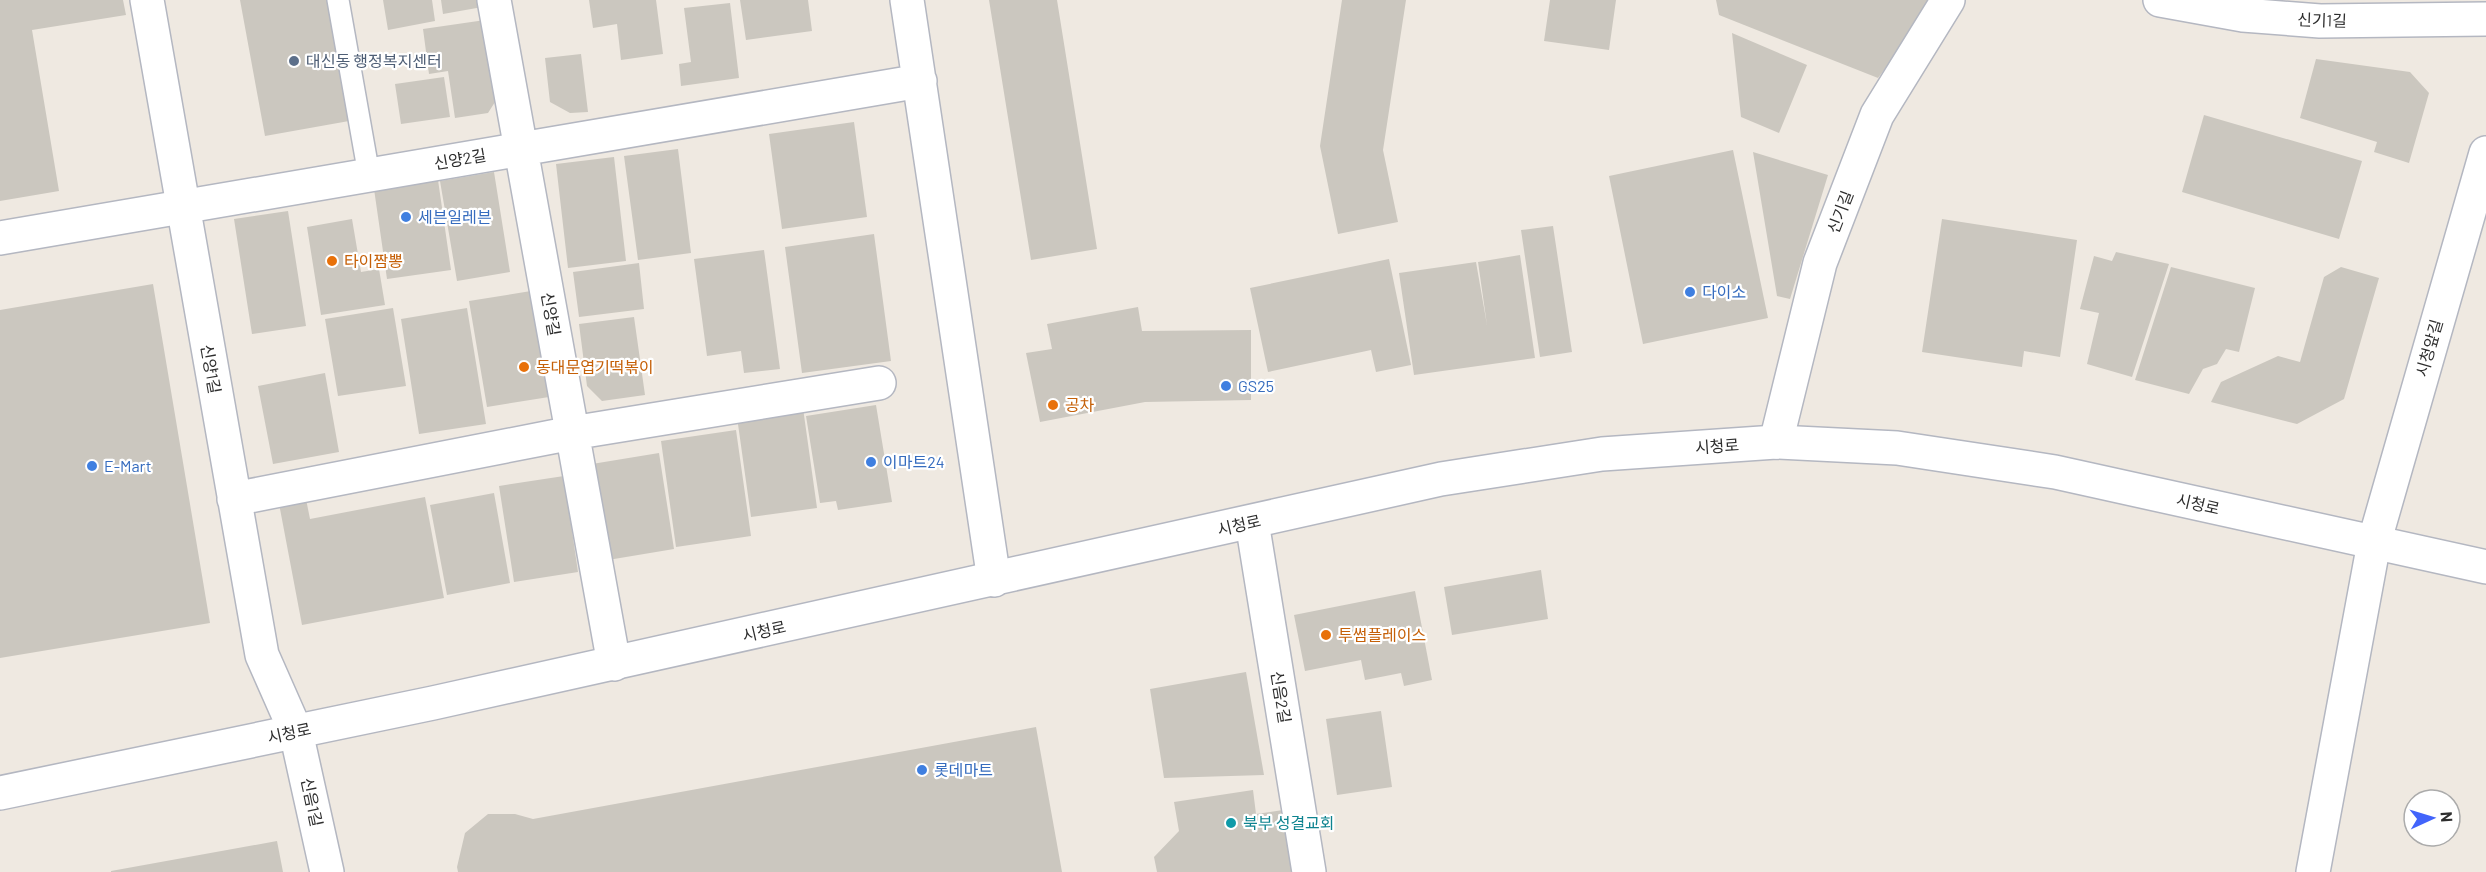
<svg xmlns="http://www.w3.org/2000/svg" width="2486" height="872" viewBox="0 0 2486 872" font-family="Barlow,'Noto Sans KR',sans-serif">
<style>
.building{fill:#cbc7bf}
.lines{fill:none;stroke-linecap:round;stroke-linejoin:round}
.service-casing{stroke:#b4b7c1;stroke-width:24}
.minor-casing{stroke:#b4b7c1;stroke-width:36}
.tertiary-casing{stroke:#b4b7c1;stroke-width:36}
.service{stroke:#fff;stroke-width:21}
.minor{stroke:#fff;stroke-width:33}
.tertiary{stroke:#fff;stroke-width:33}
.service-dot{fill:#5c6f8a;stroke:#fff;stroke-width:2}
.shop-dot{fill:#3f7fe0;stroke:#fff;stroke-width:2}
.food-dot{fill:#e8710a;stroke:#fff;stroke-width:2}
.culture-dot{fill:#0f9aa8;stroke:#fff;stroke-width:2}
.labels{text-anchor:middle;stroke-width:4.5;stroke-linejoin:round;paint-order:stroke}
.street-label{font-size:16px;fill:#2e2e2e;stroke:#fff}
.service-label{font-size:16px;fill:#4e5e75;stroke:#fff;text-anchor:start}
.shop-label{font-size:16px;fill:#366cbe;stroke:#fff;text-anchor:start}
.food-label{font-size:16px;fill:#c56008;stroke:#fff;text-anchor:start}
.culture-label{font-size:16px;fill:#0d838f;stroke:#fff;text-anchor:start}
</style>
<rect width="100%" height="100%" fill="#efe9e1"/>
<path class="building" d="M0,0H123L126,15L32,30L59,191L0,201Z
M240,0H327L349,121L265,136Z
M383,0H432L435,21L388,30Z
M441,0H488V6L443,14Z
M589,0H656L663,54L621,60L617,24L593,28Z
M740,0H808L812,31L746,40Z
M989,0H1057L1097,249L1031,260Z
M1342,0H1406L1383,150L1398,222L1338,234L1320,146Z
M1550,0H1616L1609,50L1544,41Z
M1716,0H1931L1935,2L1878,78L1719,15Z
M730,3L739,78L681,86L679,64L691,62L684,8Z
M492,19L502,91L488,113L455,118L448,71L429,74L423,29Z
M1732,33L1807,65L1779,133L1741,117Z
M581,54L588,112L570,113L550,102L545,58Z
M2316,59L2410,72L2429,93L2409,163L2374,152L2377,142L2300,118Z
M444,77L450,117L401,124L395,84Z
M2204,115L2362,161L2339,239L2182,192Z
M854,122L867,217L782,229L769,134Z
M678,149L691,253L638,260L624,156Z
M1733,150L1768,318L1643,344L1609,176Z
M1753,152L1828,175L1790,299L1777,296Z
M614,157L626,261L568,268L556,164Z
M494,172L510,272L457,281L440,181Z
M438,180L451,270L387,279L374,189Z
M288,211L306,326L252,334L234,219Z
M352,219L361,272L379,269L385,305L321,315L307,227Z
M1942,219L2077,240L2060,357L2024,351L2022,367L1922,352Z
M1553,226L1572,352L1540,357L1521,230Z
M874,234L891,361L802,373L785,247Z
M764,250L780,369L744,373L741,351L707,356L694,259Z
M2116,252L2169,264L2132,377L2087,364L2099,313L2080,309L2094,256L2112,261Z
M1520,255L1535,358L1414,375L1399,273L1476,262L1487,325L1478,262Z
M1389,259L1411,365L1376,372L1371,350L1268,372L1250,288Z
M639,263L644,309L579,317L573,272Z
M2171,267L2255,288L2239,352L2226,349L2217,364L2203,369L2189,394L2135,380Z
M2341,267L2379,278L2344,399L2297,424L2211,402L2221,382L2278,356L2300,362L2324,277Z
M153,284L210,623L0,658V310Z
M531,291L549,397L487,407L469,301Z
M1138,307L1142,331L1251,330V400L1145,402L1040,422L1026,353L1052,349L1047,324Z
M393,308L406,386L338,396L325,319Z
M467,308L486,424L419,434L401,319Z
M634,317L645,395L602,401L587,386L579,324Z
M325,373L339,452L273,464L258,386Z
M876,405L892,502L838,510L836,501L820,503L806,416Z
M803,408L817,508L751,517L737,417Z
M736,430L751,536L676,547L661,441Z
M659,453L674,549L608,560L592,464Z
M564,476L578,572L514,582L499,486Z
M304,489L310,519L425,497L444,598L302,625L277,493Z
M494,493L510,583L447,595L430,505Z
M1541,570L1548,619L1452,635L1444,587Z
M1415,591L1432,680L1404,686L1401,673L1365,680L1361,660L1305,671L1294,615Z
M1246,672L1264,775L1164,778L1150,689Z
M1381,711L1392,787L1337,795L1326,719Z
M1036,727L1062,872H458L457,867L465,833L488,814H515L533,819Z
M1253,790L1256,814L1283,810L1292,872H1157L1154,857L1179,831L1174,802Z
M277,841L283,872H111V871Z"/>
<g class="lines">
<defs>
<path id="service" d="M338,0L369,175"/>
<path id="minor" d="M147,0L262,655L296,732L327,872
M494,0L614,664
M907,0L994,580
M2160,0L2243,15L2320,21L2486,19
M0,238L920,81
M1776,442L1820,263L1877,115L1948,0
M234,499L572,433L879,383
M1252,522L1309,872
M2313,872L2374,543"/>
<path id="tertiary" d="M2374,543L2486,153
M0,793L433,703L1441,479L1602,454L1776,442L1897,448L2055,472L2486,567"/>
</defs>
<use href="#service" class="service-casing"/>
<use href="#minor" class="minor-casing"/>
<use href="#tertiary" class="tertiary-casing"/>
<use href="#service" class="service"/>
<use href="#minor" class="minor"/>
<use href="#tertiary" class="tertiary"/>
</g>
<circle class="service-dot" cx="294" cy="61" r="6"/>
<g class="shop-dot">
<circle cx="406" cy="217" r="6"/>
<circle cx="1690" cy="292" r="6"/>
<circle cx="1226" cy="386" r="6"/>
<circle cx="871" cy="462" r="6"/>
<circle cx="92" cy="466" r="6"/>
<circle cx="922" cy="770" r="6"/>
</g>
<g class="food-dot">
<circle cx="332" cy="261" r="6"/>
<circle cx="524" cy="367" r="6"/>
<circle cx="1053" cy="405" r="6"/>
<circle cx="1326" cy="635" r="6"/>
</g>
<circle class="culture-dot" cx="1231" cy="823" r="6"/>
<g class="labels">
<g class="street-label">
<text transform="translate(2322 20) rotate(2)" y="6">신기1길</text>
<text transform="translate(460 159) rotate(-10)" y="6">신양2길</text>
<text transform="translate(1840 212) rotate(-69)" y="6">신기길</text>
<text transform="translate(551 314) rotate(80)" y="6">신양길</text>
<text transform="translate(2429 348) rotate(-74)" y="6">시청앞길</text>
<text transform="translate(211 369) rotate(80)" y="6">신양1길</text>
<text transform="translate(1717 446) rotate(-4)" y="6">시청로</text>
<text transform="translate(2198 504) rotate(13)" y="6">시청로</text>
<text transform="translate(1239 525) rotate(-13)" y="6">시청로</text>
<text transform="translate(764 631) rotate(-13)" y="6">시청로</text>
<text transform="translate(1281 697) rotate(81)" y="6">신음2길</text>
<text transform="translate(289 733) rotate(-12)" y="6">시청로</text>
<text transform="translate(312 802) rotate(78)" y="6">신음1길</text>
</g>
<g class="service-label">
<text x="306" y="67">대신동 행정복지센터</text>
</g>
<g class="shop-label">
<text x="418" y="223">세븐일레븐</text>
<text x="1702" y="298">다이소</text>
<text x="1238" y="392">GS25</text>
<text x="883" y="468">이마트24</text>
<text x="104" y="472">E-Mart</text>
<text x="934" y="776">롯데마트</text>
</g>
<g class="food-label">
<text x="344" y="267">타이짬뽕</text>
<text x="536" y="373">동대문엽기떡볶이</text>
<text x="1065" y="411">공차</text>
<text x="1338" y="641">투썸플레이스</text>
</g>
<g class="culture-label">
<text x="1243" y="829">북부 성결교회</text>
</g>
</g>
<g transform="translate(2432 818) rotate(86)"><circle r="28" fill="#ffffff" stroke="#ababab" stroke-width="1.5"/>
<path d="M0-4.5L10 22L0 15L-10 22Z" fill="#4264fb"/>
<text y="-9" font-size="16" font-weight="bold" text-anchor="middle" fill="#2e2e2e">N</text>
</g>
</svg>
